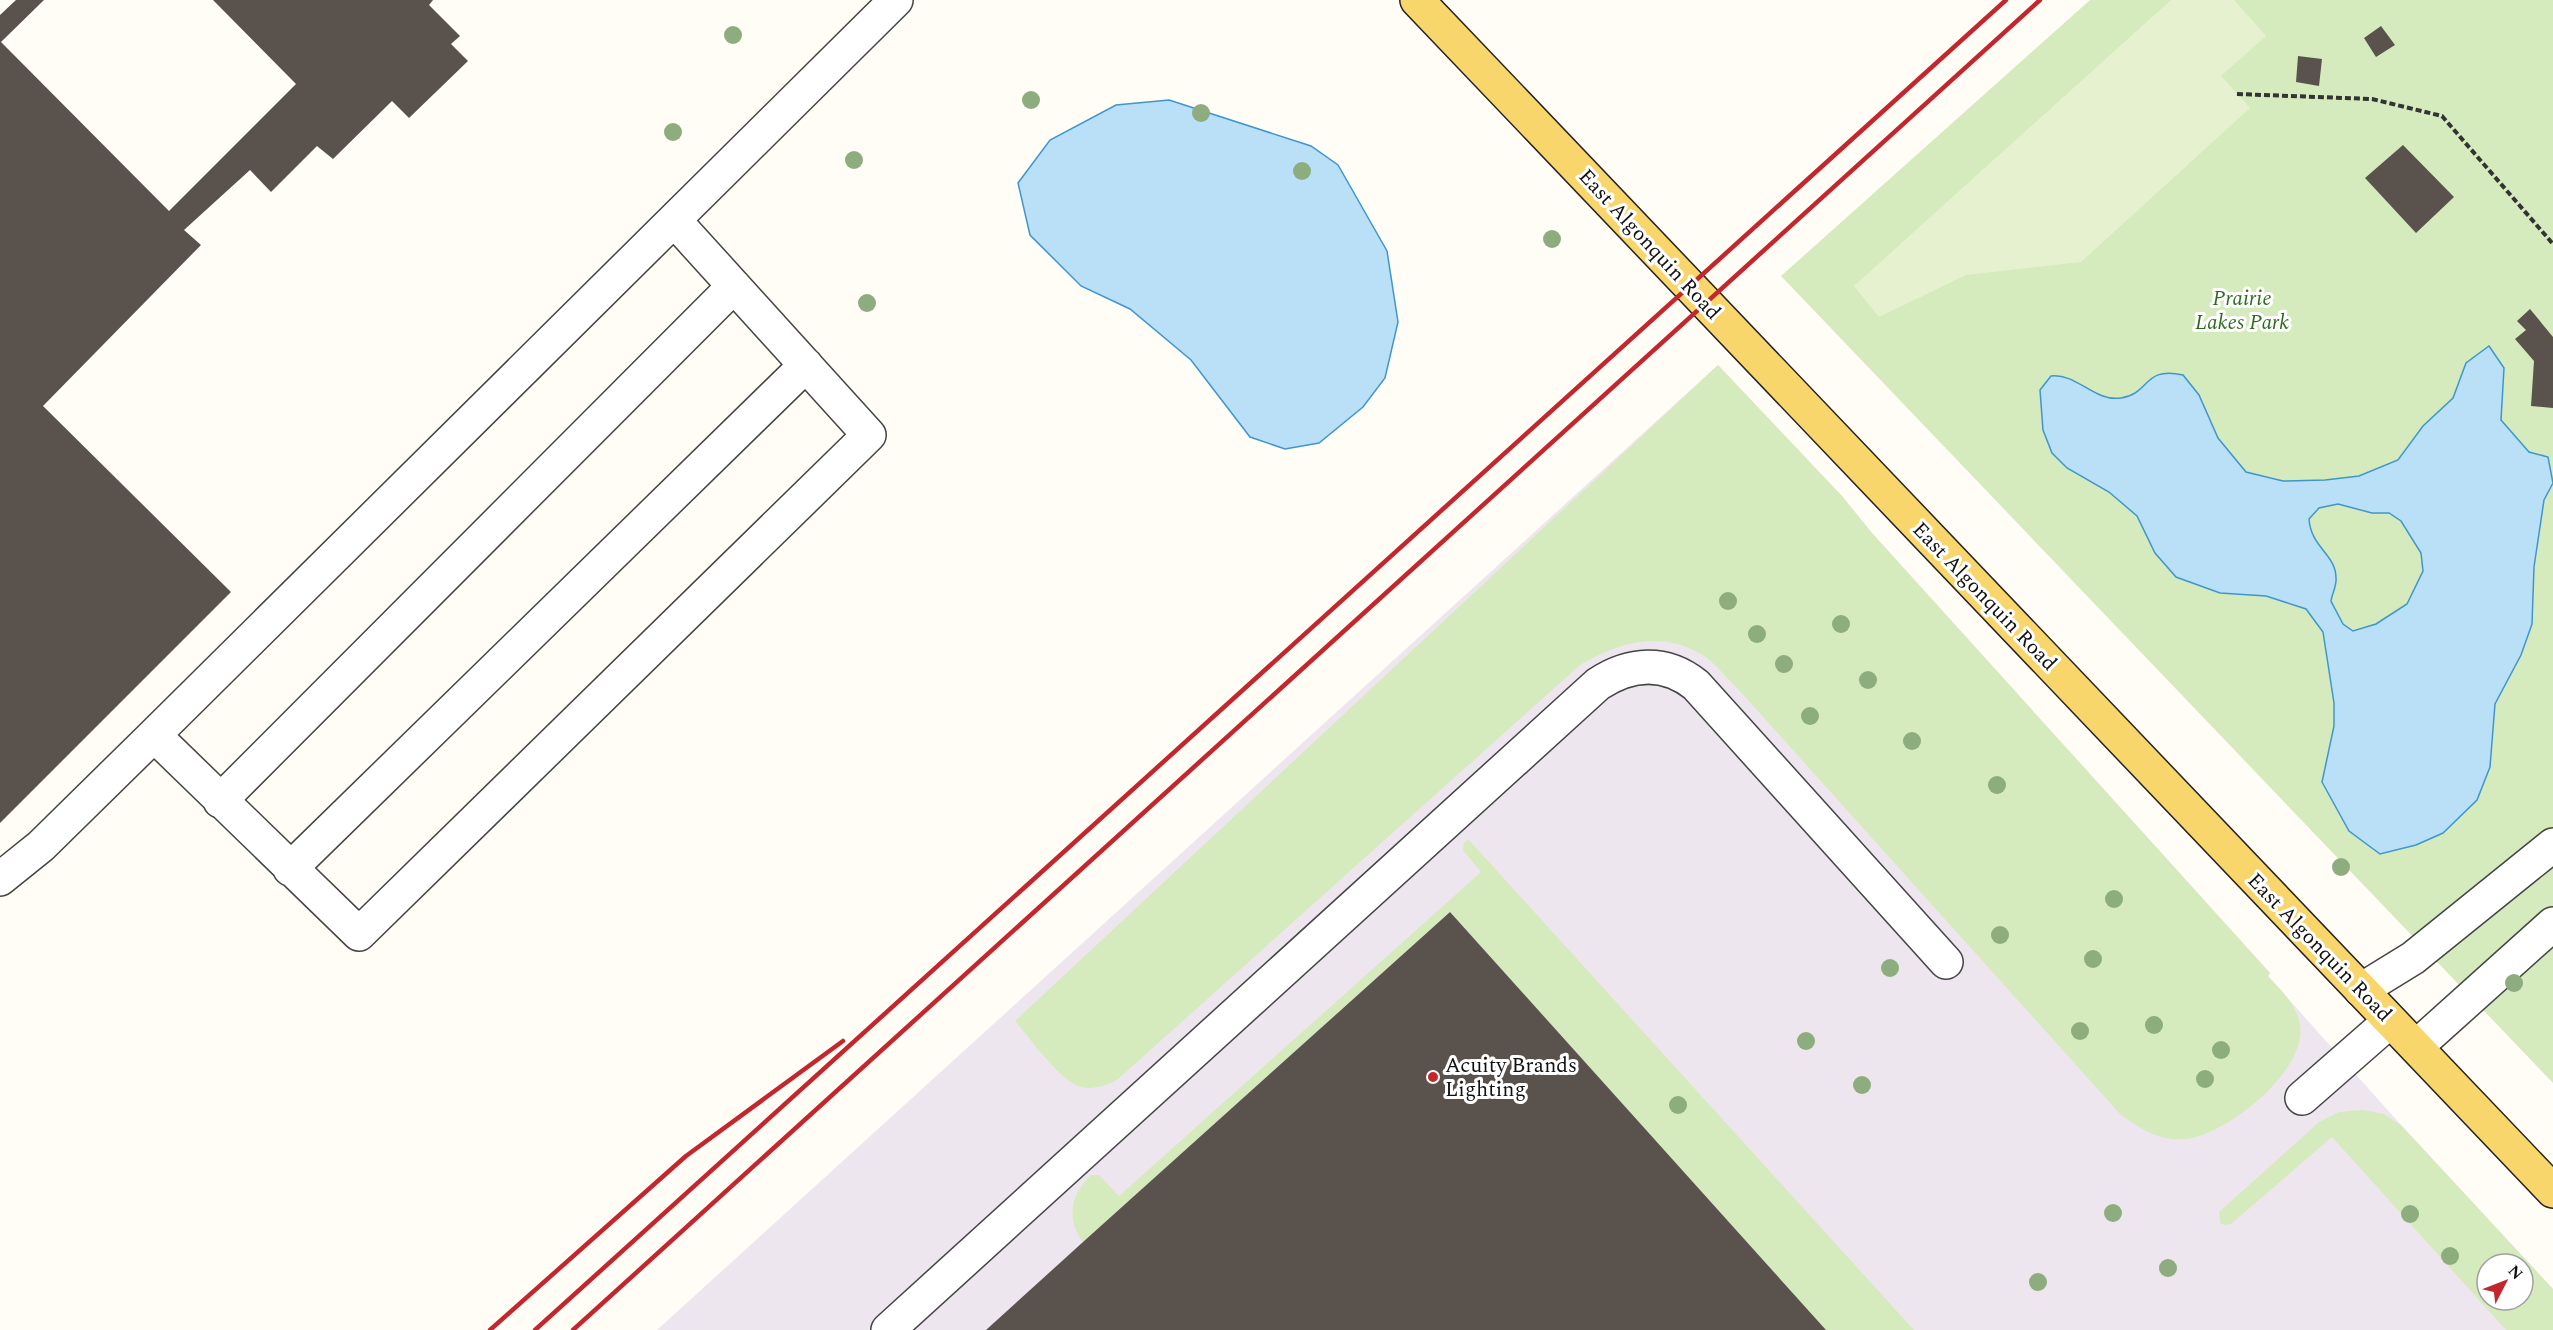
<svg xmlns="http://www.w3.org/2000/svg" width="2553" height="1330" viewBox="0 0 2553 1330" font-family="Spectral,serif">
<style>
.industrial{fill:#eee6ef;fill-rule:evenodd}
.green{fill:#d5ebbd;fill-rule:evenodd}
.pitch{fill:#e6f2cf}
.water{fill:#b9e0f7;stroke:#3f96cf;stroke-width:1.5;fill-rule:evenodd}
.building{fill:#5a524d}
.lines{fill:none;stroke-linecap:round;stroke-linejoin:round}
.minor-casing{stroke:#444;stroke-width:36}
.major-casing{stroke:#222;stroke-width:36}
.path{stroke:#333;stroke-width:4;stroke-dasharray:6 3;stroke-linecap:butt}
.minor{stroke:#fff;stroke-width:33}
.major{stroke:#f9d66b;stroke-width:33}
.rail{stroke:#c4262e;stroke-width:4.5}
.tree{fill:#8dad7f}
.poi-dot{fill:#c4262e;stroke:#fff;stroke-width:2}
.labels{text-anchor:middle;stroke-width:6;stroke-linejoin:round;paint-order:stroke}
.street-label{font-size:21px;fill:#111;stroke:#fff}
.park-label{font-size:21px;font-style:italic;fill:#2f6b1f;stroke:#fff}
.poi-label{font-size:21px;fill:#111;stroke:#fff;text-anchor:start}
</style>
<rect width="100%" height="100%" fill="#fffdf5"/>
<path class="industrial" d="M1718,365L1842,496L1872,533L2270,973L2268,976L2401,1125L2553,1289V1330H657ZM2487,1264H2523V1300H2487Z"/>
<path class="green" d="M2090,0H2553V1083L1781,276Z
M1718,365L1842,496L1872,533L2270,973L2268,976C2280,989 2294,1002 2299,1020C2313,1067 2227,1135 2186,1139C2160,1142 2139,1128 2120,1114L1738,689C1727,679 1716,664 1704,656C1663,629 1618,642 1580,665L1117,1080C1106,1085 1094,1090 1081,1087C1060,1081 1030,1038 1015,1021Z
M1469,840L1914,1330H1826L1450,912L1083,1242C1066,1218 1070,1196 1091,1175H1099L1119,1196L1481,872L1463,850L1464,842Z
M2363,1110L2384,1114L2401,1125L2553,1289V1330H2506L2332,1137L2231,1224L2225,1225L2220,1223L2219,1212L2319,1122L2339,1112ZM2487,1264H2523V1300H2487Z"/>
<path class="pitch" d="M2171,0H2234L2266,36L2221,76L2250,108L2081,262L1966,275L1879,317L1854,286Z"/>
<path class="water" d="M1169,100L1311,146L1338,165L1387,251L1398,322L1385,378L1363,407L1319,443L1285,449L1250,437L1191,360L1130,309L1081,286L1030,235L1018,183L1050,140L1116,105Z
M2489,346L2504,368L2501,420L2529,452L2548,457L2553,483L2544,500L2534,567L2532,624L2521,655L2495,704L2490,767L2477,800L2443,833L2416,845L2380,854L2349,831L2322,782L2334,726V703L2323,632L2306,609L2266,596L2220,593L2176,577L2155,553L2137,516L2109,492L2067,468L2052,453L2043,430L2040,390L2051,376C2077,373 2094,402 2121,398C2151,393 2143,366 2183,375L2199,395L2218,438L2246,472L2283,481L2325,480L2359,476L2398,460L2423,426L2453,398L2466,363ZM2338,504L2372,513H2389L2401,521L2421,553L2423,571L2407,604L2376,624L2353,631L2343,624L2331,601C2332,594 2337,585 2336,578C2336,554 2311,548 2309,519L2319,508Z"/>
<path class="building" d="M16,0H44L1,42L169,211L296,84L213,0H433L429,5L460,36L451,44L468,61L409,118L392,101L333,159L317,146L271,192L250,170L184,230L201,245L43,406L231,592L0,823V15Z
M2381,26L2395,45L2376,57L2364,38Z
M2298,56L2322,59L2319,86L2296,82Z
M2403,145L2454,197L2416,233L2365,178Z
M2530,309L2553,337V408L2531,406L2534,361L2515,339L2526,330L2517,321Z
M1450,912L1826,1330H986L1083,1242Z"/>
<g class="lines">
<defs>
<path id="minor" d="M674,220L869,435L359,934L154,735L896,0
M220,801L734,286
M290,869L806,365
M0,879L41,846L154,735
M2361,990L2413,958L2553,845
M2416,1047L2553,924
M2302,1098L2390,1021
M888,1330L1598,684C1630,663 1665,660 1696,685L1946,962"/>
<path id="major" d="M1417,0L2553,1191"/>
</defs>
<use href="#minor" class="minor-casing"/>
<use href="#major" class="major-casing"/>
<path class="path" d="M2237,94L2372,99L2442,116L2553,244"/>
<use href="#minor" class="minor"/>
<use href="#major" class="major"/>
<path class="rail" d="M490,1330L686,1156L843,1041
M535,1330L2006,0
M573,1330L2040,0"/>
</g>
<g class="tree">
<circle cx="733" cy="35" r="9"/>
<circle cx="1031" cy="100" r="9"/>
<circle cx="1201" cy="113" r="9"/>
<circle cx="673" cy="132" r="9"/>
<circle cx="854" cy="160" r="9"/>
<circle cx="1302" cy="171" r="9"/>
<circle cx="1552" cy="239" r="9"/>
<circle cx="867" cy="303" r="9"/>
<circle cx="1728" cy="601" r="9"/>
<circle cx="1841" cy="624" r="9"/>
<circle cx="1757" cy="634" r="9"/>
<circle cx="1784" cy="664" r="9"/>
<circle cx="1868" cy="680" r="9"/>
<circle cx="1810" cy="716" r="9"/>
<circle cx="1912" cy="741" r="9"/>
<circle cx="1997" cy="785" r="9"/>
<circle cx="2341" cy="867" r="9"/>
<circle cx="2114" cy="899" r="9"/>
<circle cx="2000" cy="935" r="9"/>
<circle cx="2093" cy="959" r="9"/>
<circle cx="1890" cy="968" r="9"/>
<circle cx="2514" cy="983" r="9"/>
<circle cx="2154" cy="1025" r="9"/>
<circle cx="2080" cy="1031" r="9"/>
<circle cx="1806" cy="1041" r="9"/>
<circle cx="2221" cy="1050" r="9"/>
<circle cx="2205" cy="1079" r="9"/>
<circle cx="1862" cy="1085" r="9"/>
<circle cx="1678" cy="1105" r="9"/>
<circle cx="2113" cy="1213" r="9"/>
<circle cx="2410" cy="1214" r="9"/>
<circle cx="2450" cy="1256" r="9"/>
<circle cx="2168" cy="1268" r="9"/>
<circle cx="2038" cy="1282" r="9"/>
</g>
<circle class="poi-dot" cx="1433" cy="1077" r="6"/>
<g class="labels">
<g class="street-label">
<text transform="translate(1650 244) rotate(47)" y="7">East Algonquin Road</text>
<text transform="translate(1985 596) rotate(46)" y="7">East Algonquin Road</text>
<text transform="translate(2320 947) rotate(46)" y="7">East Algonquin Road</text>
</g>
<g class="park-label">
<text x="2242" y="305">Prairie<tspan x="2242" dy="24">Lakes Park</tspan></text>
</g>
<g class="poi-label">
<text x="1445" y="1072">Acuity Brands<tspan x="1445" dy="24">Lighting</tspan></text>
</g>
</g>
<g transform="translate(2505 1282) rotate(48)"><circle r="28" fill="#ffffff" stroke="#a0a0a0" stroke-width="1.5"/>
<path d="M0-4.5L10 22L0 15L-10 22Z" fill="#c4262e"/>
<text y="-9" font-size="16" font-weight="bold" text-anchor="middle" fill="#111111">N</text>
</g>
</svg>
